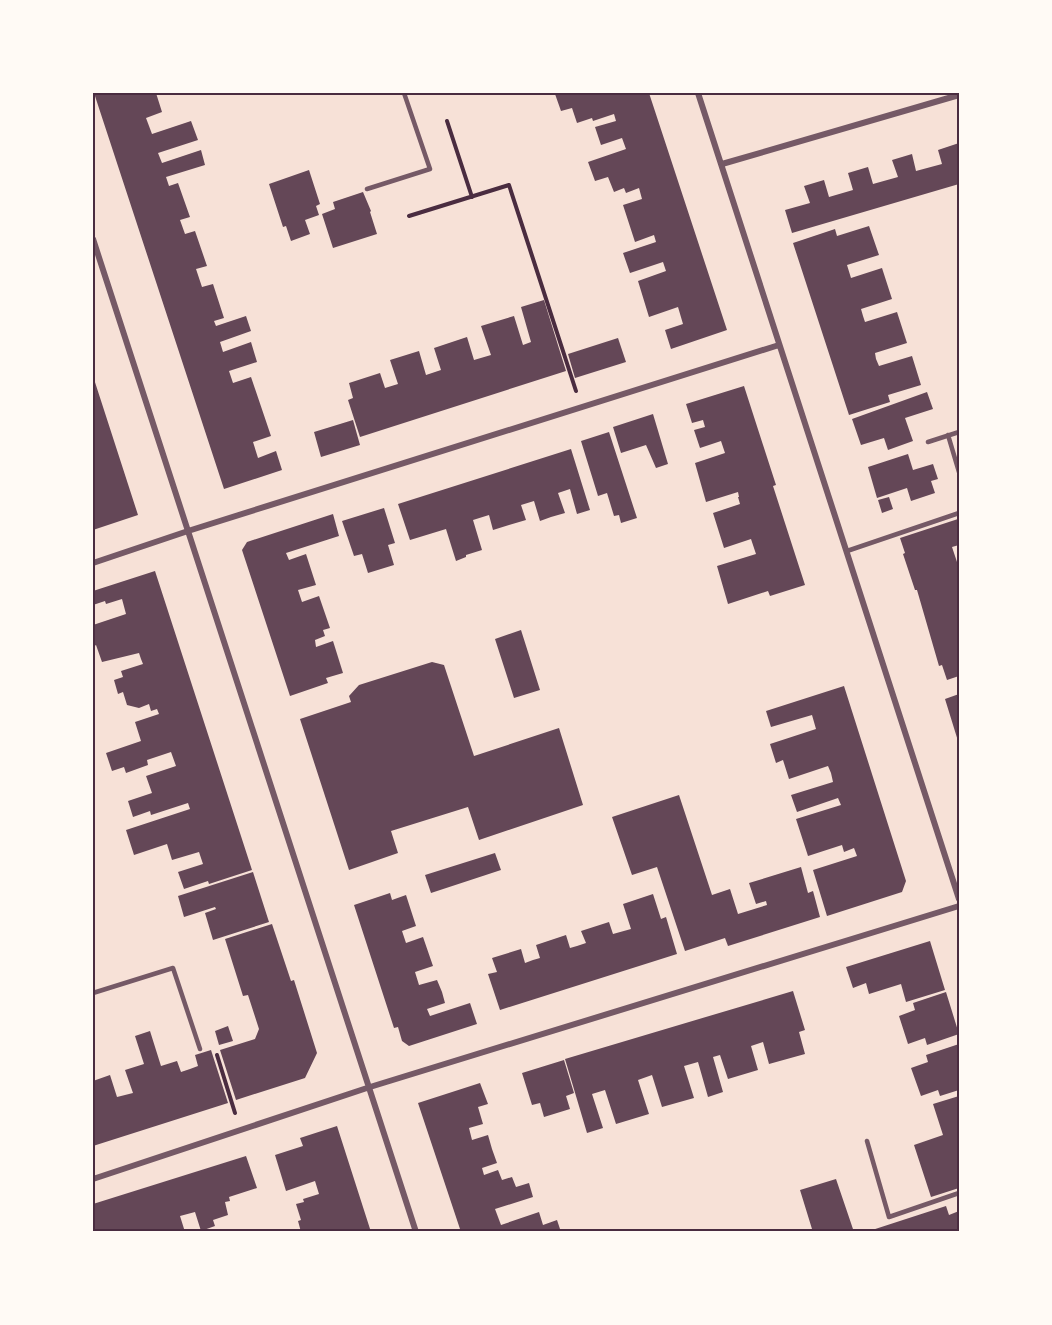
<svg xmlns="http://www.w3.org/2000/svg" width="1052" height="1325" viewBox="0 0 1052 1325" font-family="Literata,serif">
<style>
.building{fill:#644757}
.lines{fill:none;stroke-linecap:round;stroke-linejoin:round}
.path{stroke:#4a2c40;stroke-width:4}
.service{stroke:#755966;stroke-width:4.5}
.minor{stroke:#755966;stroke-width:6}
.neatline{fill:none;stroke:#4a2c40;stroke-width:2}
</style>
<rect width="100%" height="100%" fill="#f7e1d7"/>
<path class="building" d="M94,93H156L162,112L146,118L152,134L191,121L198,140L158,153L162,163L201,150L205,165L166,177L169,186L178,183L190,217L180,220L185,234L195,231L207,266L196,269L202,287L213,284L224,318L214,321L216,326L246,316L251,331L220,342L223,352L251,342L257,362L229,371L233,383L251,377L271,436L253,442L258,458L276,451L282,470L224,489Z
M560,93H649L727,330L671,349L665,330L683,324L678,307L649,317L638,281L666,271L663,262L630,273L623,253L656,242L654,235L635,242L623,205L642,199L639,188L626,193L624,188L614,192L608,177L595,181L588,162L626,149L622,138L601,145L595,127L616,121L614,114L593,121L592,118L577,123L572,108L561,111L555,94Z
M959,143V184L792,233L785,210L810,203L804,186L824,180L829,197L853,190L848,173L868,167L873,184L898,177L892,160L912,154L916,171L942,164L938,150Z
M309,170L320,204L316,206L319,215L305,220L310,234L291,241L286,226L283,227L269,184Z
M363,192L371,211L370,212L377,234L333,248L322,214L335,209L333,202Z
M869,226L879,255L847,265L851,278L882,268L892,299L861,309L863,316L865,322L897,312L907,343L875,353L876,359L879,366L912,356L921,385L888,395L890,402L849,415L793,243L835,229L837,236Z
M544,300L566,371L360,437L348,400L353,398L349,383L380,373L385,388L398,384L390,360L419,351L426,375L441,370L434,348L467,337L474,360L491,355L481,326L514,316L523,345L531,342L521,307Z
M618,338L626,362L575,378L568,354Z
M93,376L138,515L93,530Z
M744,386L776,485L773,486L805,585L770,596L768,591L728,604L717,566L756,554L751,539L724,548L713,513L740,504L738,497H739L738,492L706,502L695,463L725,453L721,441L700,448L694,430L705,427L703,420L692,423L686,404Z
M927,392L933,409L905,418L913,441L888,450L884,438L861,445L852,419Z
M653,414L668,464L656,468L646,445L621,453L613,427Z
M353,420L360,445L321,457L314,432Z
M609,432L637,518L621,523L619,515L614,516L607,493L598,496L581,441Z
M571,449L590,510L577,514L570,489L558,493L565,513L551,517L540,521L534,501L521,505L526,520L509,525L493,530L489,515L473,520L482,550L466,555V557L456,561L446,529L410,540L398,504Z
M908,454L913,470L933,464L938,479L931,481L935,493L911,501L907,488L877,498L868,467Z
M889,497L893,509L882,513L878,500Z
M384,508L395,543L388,545L394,565L368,573L362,554L354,556L342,521Z
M333,514L339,536L286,553L289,560L306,554L316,585L298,590L302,602L319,596L330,628L323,630L325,636L315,640L316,647L333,641L343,673L326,678L328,683L290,696L242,550L247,542Z
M958,519L959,545L952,547L959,568V676L947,680L942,665L939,666L917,590H915L903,554L905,553L900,538Z
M155,571L252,870L209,884L208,881L184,889L178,872L203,864L199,852L172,860L167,844L134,855L126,830L190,809L188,803L151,815L150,811L133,817L128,801L152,793L146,776L176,766L171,752L147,760L148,765L126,773L124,767L112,771L106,753L141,741L135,722L159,714L157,709L151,711L149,704L139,708L127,705L123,692L118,694L114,680L123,677L121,671L143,664L141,659L139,653L102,662L96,645L93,647V625L126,614L122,599L106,604L105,601L93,605V591Z
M521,630L540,690L514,698L495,639Z
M432,662L444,665L474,756L559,728L583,805L479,840L468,807L391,831L398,853L349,870L300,719L351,702L349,696L359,685Z
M844,686L906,881L902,892L827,916L813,870L857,856L854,848L844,852L842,845L808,856L796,819L841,805L838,798L797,812L791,795L833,782L831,773L828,766L789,779L783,760L776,763L770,744L816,729L812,715L771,727L766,711Z
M959,694V741H958L945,699Z
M679,795L712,895L730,889L738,914L767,905L766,901L756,904L749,883L801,867L808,893L813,891L820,917L728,946L725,938L685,951L657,867L632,875L612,817Z
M495,853L501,870L431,893L425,875Z
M253,872L269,922L213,940L205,913L216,909L215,907L184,917L178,896Z
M390,893L392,900L406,895L416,926L402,931L406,943L423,937L433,966L415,972L419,985L437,980L442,992L445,1003L427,1009L430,1016L470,1003L477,1024L409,1046L402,1041L398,1027L394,1028L354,905Z
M653,894L661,919L666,917L677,954L500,1010L488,974L497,972L492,958L521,949L525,963L533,960L540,958L536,945L566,935L570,948L577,946L586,943L581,931L609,922L613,934L631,929L623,904Z
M272,924L291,981L294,980L317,1053L305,1078L236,1100L220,1050L255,1039L259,1029L248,995L243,996L225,939Z
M930,941L945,990L906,1002L901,984L869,994L866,983L853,988L846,967Z
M793,991L805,1030L799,1032L805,1054L769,1064L763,1042L751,1046L758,1070L728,1079L720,1055L713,1057L723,1092L708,1097L698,1062L684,1066L694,1098L662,1107L652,1075L638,1080L649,1114L616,1124L605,1090L592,1094L603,1128L587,1133L565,1059Z
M946,992L959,1034L927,1045L925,1038L908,1044L899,1016L915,1010L913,1003Z
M228,1026L233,1041L219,1045L215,1031Z
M150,1031L161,1066L177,1061L181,1072L190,1069L198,1066L195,1055L211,1050L228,1103L93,1146V1081L110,1075L117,1097L133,1093L125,1070L144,1064L135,1036Z
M959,1044V1090L940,1096L938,1090L921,1096L911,1068L928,1062L926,1055Z
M564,1060L574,1093L566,1096L570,1109L544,1117L540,1103L532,1105L522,1073Z
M480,1083L488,1104L478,1107L483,1124L469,1128L472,1140L488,1135L492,1149L497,1163L482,1168L484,1175L498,1170L502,1180L512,1177L516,1187L529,1183L533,1197L495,1209L501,1225L539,1212L543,1225L557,1220L561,1232H461L418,1103Z
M959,1096V1188L931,1197L914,1145L943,1135L933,1104Z
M337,1126L371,1232H331V1230L301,1232L298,1221L301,1220L296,1204L304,1202L303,1199L319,1194L315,1181L286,1191L275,1155L303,1146L300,1138Z
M246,1156L257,1188L229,1197L230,1201L225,1202L228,1215L213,1220L215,1226L201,1231L195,1212L180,1216L185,1232H93V1204Z
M836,1179L854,1232H805L812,1229L800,1190Z
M946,1206L949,1215L959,1211V1232H866Z"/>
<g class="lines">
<path class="path" d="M447,121L472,197
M409,216L509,185L576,391
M217,1055L235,1113"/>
<path class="service" d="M367,189L430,169L404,93
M948,435L959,472
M928,442L959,432
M847,551L959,513
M93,993L173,968L200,1049
M867,1141L889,1217L959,1193"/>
<path class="minor" d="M698,93L959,899
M722,164L959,95
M93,239L416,1232
M93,563L188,531L779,345
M93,1179L370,1087L959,906"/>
</g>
<rect width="1052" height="1325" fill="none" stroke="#fffaf5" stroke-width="189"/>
<rect x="94" y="94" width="864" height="1136" class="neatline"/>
</svg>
